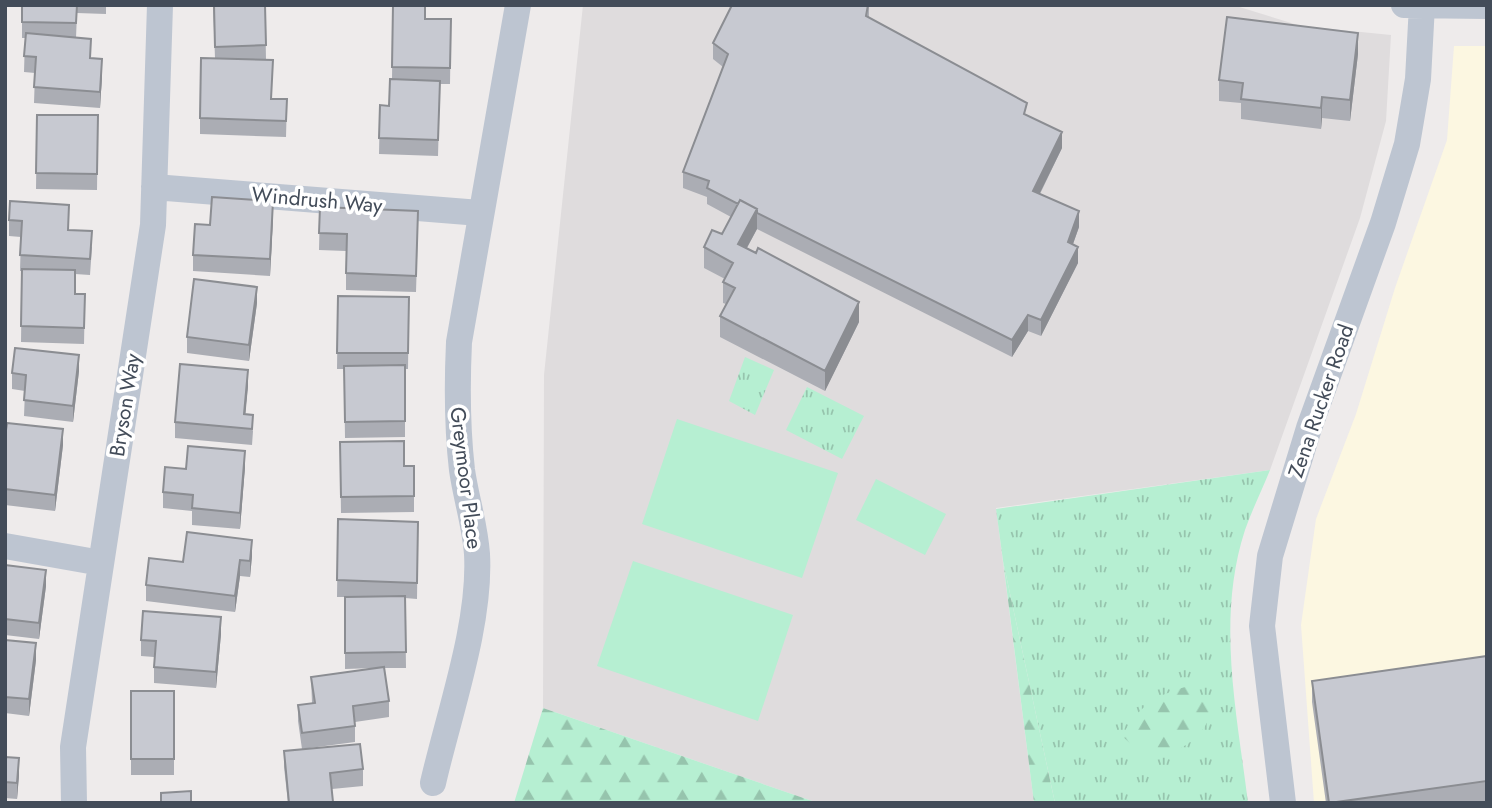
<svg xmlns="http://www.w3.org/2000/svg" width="1492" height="808" viewBox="0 0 1492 808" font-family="Jost,sans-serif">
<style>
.commercial{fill:#fcf7e1}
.education{fill:#dfdcdd}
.grass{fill:url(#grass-tufts)}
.forest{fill:url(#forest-firs)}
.pitch{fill:#b6efd2}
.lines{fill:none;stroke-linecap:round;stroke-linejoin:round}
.minor{stroke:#bdc5d1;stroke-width:26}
.wall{fill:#abadb4}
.shaded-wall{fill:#8b8d92}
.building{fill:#c7c9d1;stroke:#8b8d92;stroke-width:2}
.labels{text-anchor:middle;stroke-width:7;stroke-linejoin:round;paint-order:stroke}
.street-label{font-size:21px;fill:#434c59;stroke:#fff}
</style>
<defs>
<pattern id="grass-tufts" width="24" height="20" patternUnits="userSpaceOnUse" patternTransform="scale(1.75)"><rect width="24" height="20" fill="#b6efd2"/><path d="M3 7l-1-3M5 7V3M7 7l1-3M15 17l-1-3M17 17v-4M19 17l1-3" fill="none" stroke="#96c4ad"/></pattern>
<pattern id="forest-firs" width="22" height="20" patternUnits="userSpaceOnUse" patternTransform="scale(1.75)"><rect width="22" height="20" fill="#b6efd2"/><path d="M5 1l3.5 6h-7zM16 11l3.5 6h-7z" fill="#96c4ad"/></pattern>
</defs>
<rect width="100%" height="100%" fill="#eeebeb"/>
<path class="commercial" d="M1454,46H1487V803H1314L1301,625L1316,519L1356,414L1395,288L1447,140Z"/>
<path class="education" d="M583,5H1233L1301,26L1391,35L1386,121L1360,218L1270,470L996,508L1034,803H818L543,708L544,375Z"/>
<path class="grass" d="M745,357L774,370L755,415L729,401Z
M807,387L864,416L842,459L786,430Z
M1270,470C1262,490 1252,510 1245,530C1216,619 1237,713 1248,803H1055L1003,561L996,509Z"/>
<path class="forest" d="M1003,561L1055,803H1034Z
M1185,687L1208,698C1221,732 1168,766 1139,751C1133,747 1127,740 1122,736C1138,707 1154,696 1185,687Z
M543,708L818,803H514Z"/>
<path class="pitch" d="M677,419L838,473L802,578L642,524Z
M876,479L946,514L925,555L856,520Z
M633,561L793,615L758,721L597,666Z"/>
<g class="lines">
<path class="minor" d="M1404,5L1487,6
M154,187L480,213
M5,546L101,563
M433,783C449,713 481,624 477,554C475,525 466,498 462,470C457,427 457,385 459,342L518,5
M74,803L73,747L153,225L160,5
M1283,803L1262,626L1270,556L1309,428L1383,223L1407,144L1418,79L1422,5"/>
</g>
<path class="wall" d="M22,5H106V14L77,13L76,38L102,75L100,108L34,103L35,73L24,72L25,38H22Z
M213,5H265L266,60L272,99H287L286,137L200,134V118L215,58Z
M393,5L425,19H451L450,84H440L438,156L379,154L380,105L389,106L392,79Z
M869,5V17L1027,115L1062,148L1040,194L1079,227L1073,244L1078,263L1041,336L1028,331L1012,357L757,229L747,248L859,322L825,391L720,337V316L726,304L723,303V282L725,279L704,268V247L722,234L731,217L707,204V197L683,188V172L723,67L713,59V43Z
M1358,54L1350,121L1322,118L1321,129L1241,119V103L1219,101V80Z
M37,115H98L97,190L36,189Z
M320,207L418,227L416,292L346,290V251L319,250Z
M273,217L270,276L193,271V255L210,225Z
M9,220L69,221V230L92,247L90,275L75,274V294H85L84,344L21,342L22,271H20L21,237L9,236Z
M338,296L409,297L408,369H405V437L345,438L344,369H337Z
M257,303L249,361L187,353V337Z
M79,371L73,422L24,416L25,391L12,389V373Z
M248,386L245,414L253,431L252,445L175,438V422Z
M5,437L63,445L55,511L5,505Z
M340,442L404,466H414V512L341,513Z
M245,467L240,529L192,525V511L163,508V492L186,469Z
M338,519L418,522L417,599L405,598L406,668H384L389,701V717L355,722V742L302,749L298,721V705L312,703L311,677L376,668L345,669V597H346H337Z
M252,556L250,577L240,576L235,612L146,601V585L183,562Z
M5,565L46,586L39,639L5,635Z
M221,634L216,688L154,683V657L141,656V640Z
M5,640L36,660L29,716L5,713Z
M1487,656V802L1326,803L1312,702V681Z
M131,691H174V775H131Z
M284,751L363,769V786L332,789L333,803H288L284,767Z
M5,757L19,775L17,799L5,798Z"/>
<path class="shaded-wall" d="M1358,33V54L1350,121V100Z
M102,59V75L100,108V92Z
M1322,97V118L1321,129V108Z
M1062,132V148L1033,207V191Z
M273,201V217L270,276V259Z
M757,209V229L738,264V244Z
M1079,211V227L1068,258V242Z
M1078,247V263L1041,336V320Z
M257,287V303L249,361V345Z
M859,302V322L825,391V371Z
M1028,315V331L1012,357V340Z
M79,355V371L73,422V406Z
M248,370V386L244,430V414Z
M63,429V445L55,511V495Z
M245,451V467L240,529V513Z
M252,540V556L250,577V561Z
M240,560V576L235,612V596Z
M46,570V586L39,639V623Z
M221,617V634L216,688V672Z
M36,643V660L29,716V699Z
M19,758V775L17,799V783Z"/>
<path class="building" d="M22,5H77L76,23L22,22Z
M214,5H265L266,45L215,47Z
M393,5H425V19H451L450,68L392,67Z
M732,5H868L866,16L1027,103L1024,114L1062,132L1033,191L1079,211L1068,242L1078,247L1041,320L1028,315L1012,340L757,213V209L740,200L738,204L707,188L709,181L683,172L728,54L713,43Z
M1227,17L1358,33L1350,100L1322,97L1321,108L1241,99L1243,83L1219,80Z
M26,33L91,39L90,58L102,59L100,92L34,87L36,57L24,56Z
M201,58L273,60L271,99H287L286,121L200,118Z
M390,79L440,81L438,140L379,138L380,105L389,106Z
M37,115H98L97,174L36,173Z
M212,197L273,201L270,259L193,255L195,224L210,225Z
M740,200L757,209L738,244L756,253L758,248L859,302L825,371L720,316L735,288L723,282L733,263L704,247L712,230L722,234Z
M10,201L69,205L68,230L92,231L90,259L20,255L22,221L9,220Z
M320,207L418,211L416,276L346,273L347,234L319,233Z
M22,269L75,270V294H85L84,328L21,326Z
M194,279L257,287L249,345L187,337Z
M338,296L409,297L408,353H337Z
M15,348L79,355L73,406L24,400L26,375L12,373Z
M180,364L248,370L244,414L253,415L252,429L175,422Z
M405,365V421L345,422L344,366Z
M7,423L63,429L55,495L5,489V437Z
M404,441V466H414V496L341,497L340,442Z
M188,446L245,451L240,513L192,508L193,495L163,492L165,467L186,469Z
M338,519L418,522L417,583L337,580Z
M187,532L252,540L250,561L240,560L235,596L146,585L149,558L183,562Z
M5,565L46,570L39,623L5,619Z
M405,596L406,652L345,653V597Z
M143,611L221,617L216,672L154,667L156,641L141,640Z
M5,640L36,643L29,699L5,697Z
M1487,656V781L1329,803L1312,681Z
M384,667L389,701L353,706L355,726L302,733L298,705L315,703L311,677Z
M131,691H174V759H131Z
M360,744L363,769L330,773L333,802L289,803L284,751Z
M5,757L19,758L17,783L5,782Z
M191,791V803H161V793Z"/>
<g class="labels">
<g class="street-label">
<text transform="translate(317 200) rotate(5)" y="7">Windrush Way</text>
<text transform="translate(1321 401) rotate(-71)" y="7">Zena Rucker Road</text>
<text transform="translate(125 405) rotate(-81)" y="7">Bryson Way</text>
<text transform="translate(466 478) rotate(83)" y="7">Greymoor Place</text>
</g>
</g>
<rect width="1492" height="808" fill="none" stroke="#434c59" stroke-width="14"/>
</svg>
